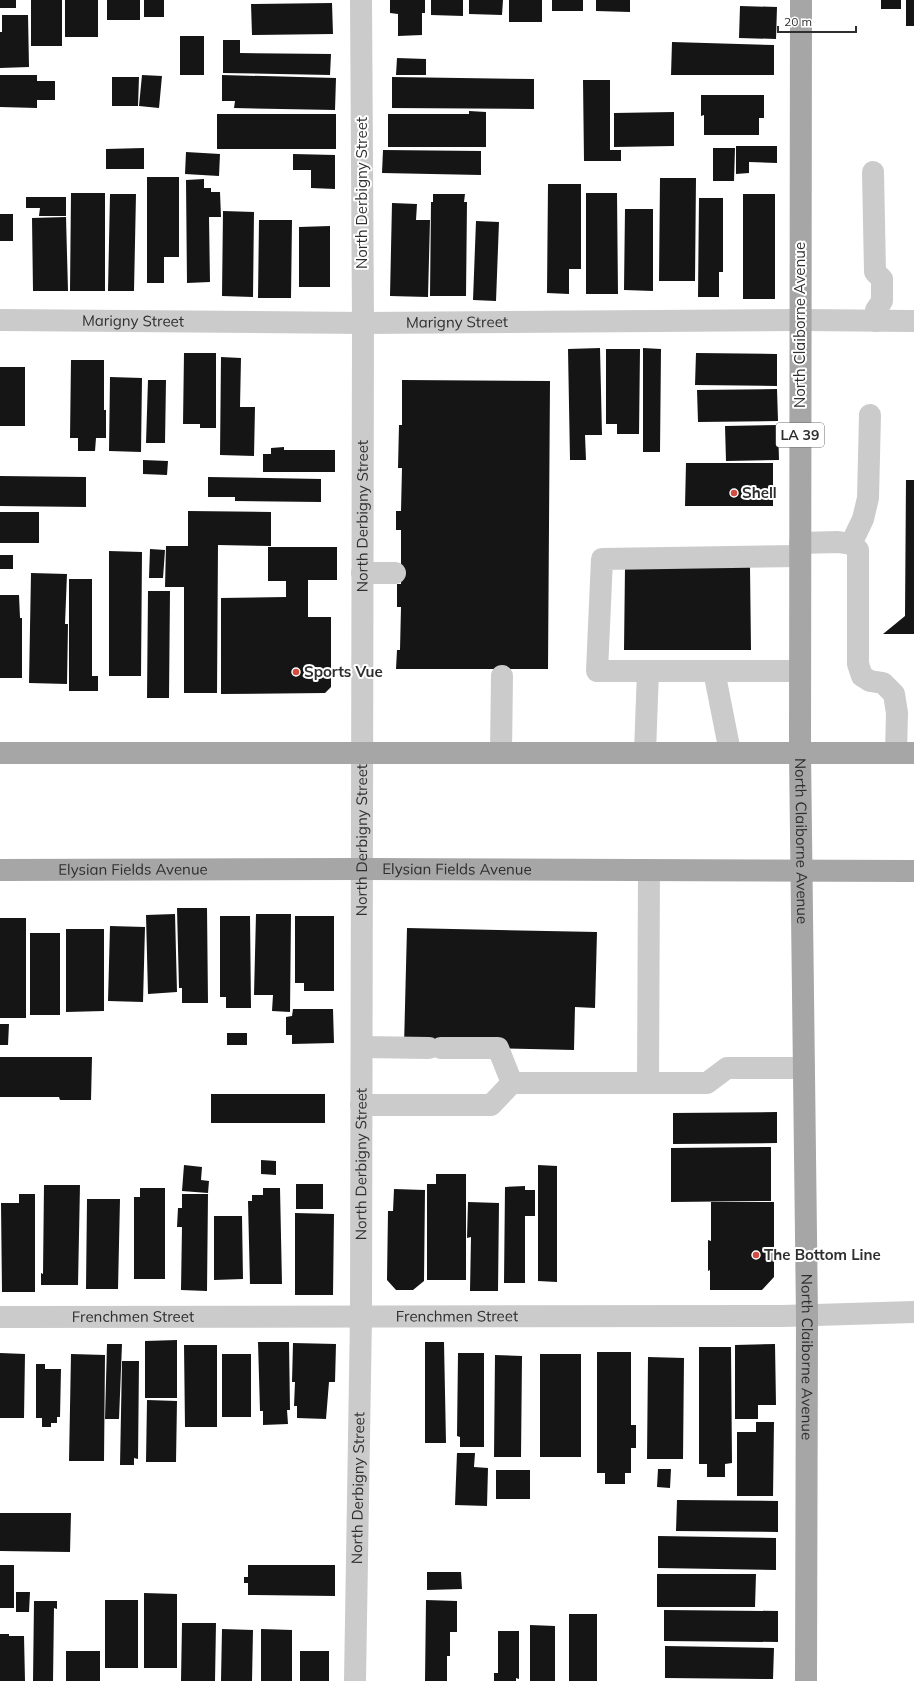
<svg xmlns="http://www.w3.org/2000/svg" width="914" height="1681" viewBox="0 0 914 1681" font-family="Mulish,sans-serif">
<style>
.building{fill:#151515}
.lines{fill:none;stroke-linecap:round;stroke-linejoin:round}
.minor{stroke:#cbcbcb;stroke-width:22}
.major{stroke:#a6a6a6;stroke-width:22}
.poi-dot{fill:#d14d43;stroke:#fff;stroke-width:1.5}
.labels{text-anchor:middle;stroke-width:4;stroke-linejoin:round;paint-order:stroke}
.shield{fill:#fff;stroke:#6d6d6d;stroke-width:1}
.shield-label{font-size:14px;font-weight:bold;fill:#2e2e2e}
.street-label{font-size:15px;fill:#2e2e2e;stroke:#fff}
.poi-label{font-size:15px;font-weight:bold;fill:#2e2e2e;stroke:#fff;text-anchor:start}
</style>
<rect width="100%" height="100%" fill="#fff"/>
<path class="building" d="M0,0H16V8H0Z
M31,0H62V46H31Z
M65,0H98V37H65Z
M107,0H140V20H107Z
M144,0H164V17H144Z
M390,0H425V13H422V35L398,36V14L390,13Z
M431,0H463V16L431,15Z
M469,0H503L502,15L469,14Z
M509,0H542V22H509Z
M552,0H583V11H552Z
M596,0H630V12L596,11Z
M881,0H901V9H881Z
M906,0H914V26H906Z
M332,3L333,34L252,35L251,4Z
M740,6L777,7L776,39L739,38Z
M2,15H28L29,67L0,68V32H2Z
M180,36H204V75H180Z
M223,40H240V53L331,54L330,75L223,73Z
M672,42L774,45V75H671Z
M397,58L426,59V75H396Z
M0,75H37V81H55V100H37V108L0,107Z
M142,75L162,76L159,108L139,106Z
M222,75L336,78L335,110L234,108L235,101H222Z
M112,77H139L138,106H112Z
M392,77L534,79V109L392,108Z
M583,80H610V150H621V161H584Z
M701,95H764V118H759V135H704V115L701,116Z
M469,111L486,112V147H388V114H469Z
M674,112V146L614,147V113Z
M217,114H336V149H217Z
M736,146H777V163L749,162V173L736,174Z
M144,148V169H106V149Z
M713,148H735L734,181H713Z
M383,150L481,151V175L382,173Z
M186,152L220,154L219,176L185,174Z
M293,154L335,155V189L311,188V170H293Z
M147,177H179V257H164V283H147Z
M660,178H696L695,281H659Z
M204,179V188H211V192H220L221,217H209L210,282L187,283L186,180Z
M548,184H581V269H569V294L547,293Z
M71,193H105V291H70Z
M586,193H617L618,294H586Z
M110,194H136L134,291H108Z
M433,194H465L464,202H467L466,296H430L431,202H433Z
M743,194H775V299H743Z
M26,197H66V216H39L40,208H26Z
M699,198H723V272H719V297H698Z
M392,203L417,204L416,220H430L428,297L390,296Z
M625,209H653V291L624,290Z
M223,211L254,212L253,297L222,296Z
M0,214H13V241H0Z
M66,217L68,291H33L32,218Z
M259,220H292L291,298H258Z
M476,221L499,222L496,301L473,300Z
M330,226V287H299V227Z
M600,348L602,435H585L586,460H570L568,349Z
M643,348L661,349L660,452H643Z
M606,349H640L639,434H617V424H606Z
M184,353H216V428H200V424H183Z
M696,353L777,354V386L695,385Z
M221,357L241,358L240,407H255L254,456L220,455Z
M71,360H104V410H106V438H96L95,451H78V438H70Z
M0,367H25V426H0Z
M110,377L142,378L141,452L109,451Z
M148,380H166L165,443H146Z
M402,380L550,381L548,669H396L397,650H400L401,607H397V584H401V530H396V511H401L402,468H398L399,425H402Z
M777,389L778,421L698,422L697,390Z
M778,425L779,460L726,461L725,426Z
M284,447V450H335V472H263V454H271V448Z
M143,460L168,461L167,475L143,474Z
M686,463H773V506H685Z
M0,476L86,477V507L0,506Z
M208,477L321,479V502L235,501V497H208Z
M906,480H914V634H883L905,616Z
M188,511L271,512V546L218,545L217,693H184V587H165L166,546H188Z
M0,512H39V543H0Z
M268,547H337V580H308V617H331V687L325,693L221,694V598L286,597V581H268Z
M150,549L165,550L163,578H149Z
M109,551L142,552L141,676H109Z
M0,555H13V569H0Z
M625,567H750L751,650H624Z
M31,573L67,574L65,624H68L67,684L29,683Z
M69,579H92V676H98V691H69Z
M148,591H170L169,698H147Z
M0,595H19L20,618H22V678H0Z
M177,908H207L208,1003H182V988H179Z
M175,914L177,992L148,994L146,915Z
M256,914H291L290,1012L272,1011L273,995H254Z
M220,916H250L251,1008H226V997H220Z
M295,916H334V991H304V983H295Z
M0,918H26V1018H0Z
M110,926L145,927L143,1002L108,1001Z
M407,928L597,932L595,1008L575,1007L574,1050L404,1046Z
M66,929H104V1011L66,1012Z
M30,933H60V1015H30Z
M293,1009H333L334,1043L292,1044V1035H286V1017L292,1016Z
M0,1024H9L8,1045H0Z
M227,1033H247V1045H227Z
M0,1057H92L91,1100H60L59,1097H0Z
M211,1094H325V1123H211Z
M777,1112V1143L673,1144V1113Z
M771,1147V1201L671,1202V1148Z
M261,1160L276,1161V1175L261,1174Z
M184,1165L202,1167L201,1180L209,1181L208,1193L182,1191Z
M538,1165L557,1166V1282L538,1281Z
M436,1174H466V1280H427V1184H436Z
M296,1184H323V1209H296Z
M44,1185H80L78,1285H41V1273L43,1274Z
M525,1186V1190H535V1216H525V1283H504L505,1187Z
M140,1188H165V1279H134V1197H140Z
M263,1188H280L282,1284H250L248,1201H252V1195H263Z
M394,1189L425,1190L424,1281L413,1290H396L387,1280L388,1211H393Z
M19,1194H35V1292H2L1,1203H19Z
M182,1194H208L207,1291L181,1290L182,1227H177L178,1208H182Z
M87,1199H120L118,1289H86Z
M468,1202L499,1203L498,1291H470L471,1237L467,1238Z
M711,1202H774V1277L762,1290H710V1270L708,1271V1240L711,1241Z
M295,1213L334,1214L333,1295H295Z
M214,1216H242L243,1279L214,1280Z
M177,1340V1398H145V1341Z
M258,1342H289L290,1410H287L288,1424L263,1425V1411H260Z
M425,1342H444L446,1443H425Z
M293,1343L336,1344L335,1382H329L326,1419L297,1418V1406H294L295,1382H292Z
M107,1344H122L119,1419H105Z
M775,1344L776,1405H758V1419H735V1345Z
M184,1345H217V1427H185Z
M699,1347H731L732,1463L725,1464V1477H707V1464H699Z
M597,1352H631V1425H636V1448H631V1473H625V1484H605V1473H597Z
M0,1353L25,1354L24,1418H0Z
M458,1353H484V1447H460V1437L457,1436Z
M71,1354L105,1355L104,1461H69Z
M222,1354H251V1417H222Z
M540,1354H581V1457H540Z
M495,1355L522,1356L521,1457H494Z
M648,1357L684,1358L683,1459H647Z
M122,1361H139L138,1459L134,1458V1465H120Z
M36,1364H45V1369H61L60,1417H57V1423H51V1427H42V1418H36Z
M147,1400L177,1401L176,1462H146Z
M756,1422H774L773,1496H737V1432H756Z
M457,1453H475L474,1467L488,1468L487,1506L455,1505Z
M658,1469H671L670,1488L657,1487Z
M496,1470H530V1499H496Z
M677,1500L778,1501V1532L676,1531Z
M0,1513H71L70,1552L0,1551Z
M658,1536L776,1538V1570L658,1568Z
M0,1565H14V1608H0Z
M248,1565H335V1596L248,1595V1583H244V1577H248Z
M427,1572H461L462,1589L427,1590Z
M657,1574H756L755,1607H657Z
M16,1592H30L29,1612H16Z
M144,1593L177,1594V1668H144Z
M105,1600H138V1668H105Z
M426,1600L457,1601V1632H450V1656H447V1681H425Z
M34,1601H57V1609L54,1608L53,1681H33Z
M664,1610L778,1611V1642L664,1641Z
M569,1614H597V1681H569Z
M182,1623H216L215,1681H181Z
M530,1625L555,1626V1681H530Z
M222,1629L253,1630L252,1681H221Z
M261,1629L292,1630V1681H261Z
M498,1631H519V1679L516,1678V1681H494V1673H498Z
M0,1634H9V1636H24L25,1681H0Z
M665,1646L774,1648L773,1679L665,1678Z
M66,1651H100V1681H66Z
M300,1651H329V1681H300Z"/>
<g class="lines">
<g class="minor">
<path d="M873,172L875,272L882,279V301L876,310V321"/>
<path id="s1" d="M0,320L363,323L800,320L914,321"/>
<path d="M800,543L838,542L851,544L858,550V664L862,676L870,681L883,683L894,694L897,713L896,753"/>
<path d="M851,544L863,519L868,498L870,415"/>
<path d="M800,556L602,559L597,671H800"/>
<path d="M362,573H395"/>
<path d="M714,671L730,752"/>
<path d="M501,752L502,676"/>
<path d="M645,752L648,671"/>
<path d="M362,1047L429,1048"/>
<path d="M441,1048H498L512,1083"/>
<path d="M648,1083L649,870"/>
<path d="M361,1105H491L512,1083H707L727,1068H804"/>
<path id="s2" d="M0,1317L783,1316L914,1312"/>
<path id="s3" d="M355,1681L361,1316L363,323L361,0"/>
</g>
<g class="major">
<path id="s4" d="M801,0L800,752L807,1316L806,1681"/>
<path d="M0,753H914"/>
<path id="s5" d="M0,870L362,869L914,871"/>
</g>
</g>
<g class="poi-dot">
<circle cx="734" cy="493" r="4"/>
<circle cx="296" cy="672" r="4"/>
<circle cx="756" cy="1255" r="4"/>
</g>
<g class="labels">
<rect class="shield" x="776" y="423" width="48" height="24" rx="3"/>
<g class="shield-label">
<text x="800" y="440">LA 39</text>
</g>
<g class="street-label">
<text transform="translate(362 193) rotate(-90)" y="5">North Derbigny Street</text>
<text dy="5" stroke="none"><textPath href="#s1" startOffset="133">Marigny Street</textPath></text>
<text dy="5" stroke="none"><textPath href="#s1" startOffset="457">Marigny Street</textPath></text>
<text transform="translate(800 325) rotate(-90)" y="5">North Claiborne Avenue</text>
<text dy="5" stroke="none"><textPath href="#s3" startOffset="1165">North Derbigny Street</textPath></text>
<text dy="5" stroke="none"><textPath href="#s3" startOffset="841">North Derbigny Street</textPath></text>
<text dy="5" stroke="none"><textPath href="#s4" startOffset="841">North Claiborne Avenue</textPath></text>
<text dy="5" stroke="none"><textPath href="#s5" startOffset="133">Elysian Fields Avenue</textPath></text>
<text dy="5" stroke="none"><textPath href="#s5" startOffset="457">Elysian Fields Avenue</textPath></text>
<text dy="5" stroke="none"><textPath href="#s3" startOffset="517">North Derbigny Street</textPath></text>
<text dy="5" stroke="none"><textPath href="#s2" startOffset="457">Frenchmen Street</textPath></text>
<text dy="5" stroke="none"><textPath href="#s2" startOffset="133">Frenchmen Street</textPath></text>
<text dy="5" stroke="none"><textPath href="#s4" startOffset="1357">North Claiborne Avenue</textPath></text>
<text dy="5" stroke="none"><textPath href="#s3" startOffset="193">North Derbigny Street</textPath></text>
</g>
<g class="poi-label">
<text x="742" y="498">Shell</text>
<text x="304" y="677">Sports Vue</text>
<text x="764" y="1260">The Bottom Line</text>
</g>
</g>
<path d="M778 26v6h78v-6" fill="none" stroke="#2e2e2e" stroke-width="2"/>
<text x="784" y="26" font-size="12" fill="#2e2e2e" stroke="#ffffff" stroke-width="3" paint-order="stroke">20 m</text>
</svg>
